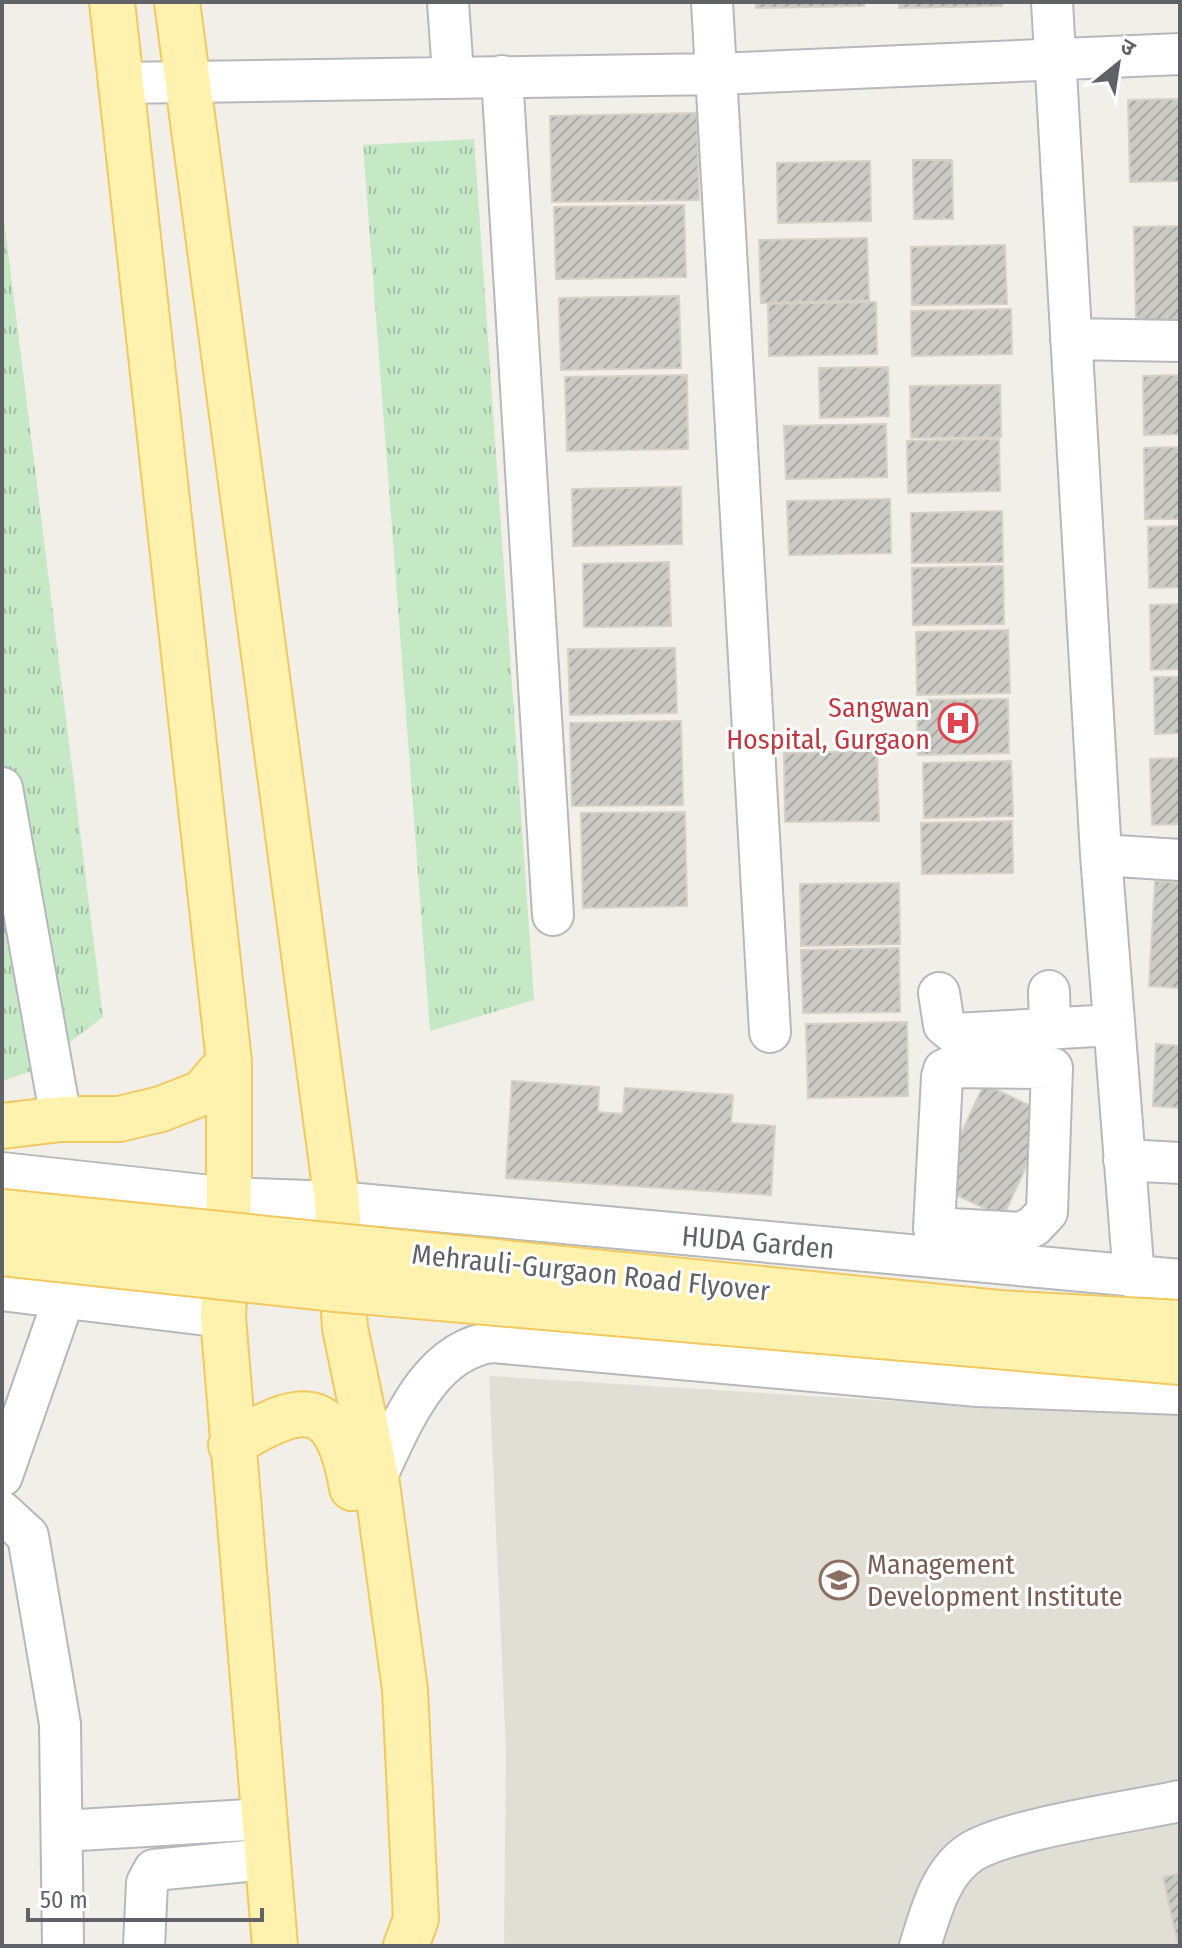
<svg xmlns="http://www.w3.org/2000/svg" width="1182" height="1948" viewBox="0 0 1182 1948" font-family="'Fira Sans Condensed','Noto Sans Devanagari',sans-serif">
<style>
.education{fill:#e1ded6}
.grass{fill:url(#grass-tufts)}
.building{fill:url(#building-hatch);stroke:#d6d1c6;stroke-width:2}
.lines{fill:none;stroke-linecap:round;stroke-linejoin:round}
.minor-casing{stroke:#b5b8bc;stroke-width:44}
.major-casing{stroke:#f2c960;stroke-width:48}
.minor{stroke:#fff;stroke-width:40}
.major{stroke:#fff2af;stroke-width:44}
.major-bridge-casing{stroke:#f2c960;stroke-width:48;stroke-linecap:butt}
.major-bridge{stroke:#fff2af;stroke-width:44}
.labels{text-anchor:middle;stroke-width:6;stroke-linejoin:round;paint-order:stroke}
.health-label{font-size:28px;fill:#be3a42;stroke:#fff;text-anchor:end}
.street-label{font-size:28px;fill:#5f6368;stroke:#fff}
.education-label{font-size:28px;fill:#785e54;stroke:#fff;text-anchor:start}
</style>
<defs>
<pattern id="grass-tufts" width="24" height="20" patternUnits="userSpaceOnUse" patternTransform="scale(2)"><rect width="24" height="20" fill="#c5e8c5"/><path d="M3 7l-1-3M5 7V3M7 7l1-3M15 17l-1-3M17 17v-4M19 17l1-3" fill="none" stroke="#a3c0a4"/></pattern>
<pattern id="building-hatch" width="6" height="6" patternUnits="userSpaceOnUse" patternTransform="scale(2)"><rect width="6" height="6" fill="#cccac5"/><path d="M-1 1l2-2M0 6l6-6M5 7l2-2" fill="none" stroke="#a9a8a4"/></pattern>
</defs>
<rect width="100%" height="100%" fill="#f1efe8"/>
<path class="education" d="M489,1376L974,1406L1180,1411V1946H504L506,1748Z"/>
<path class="grass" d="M474,139L534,1000L430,1031L363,145Z
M2,203L103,1017L32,1071L2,1081Z"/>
<path class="building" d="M756,2H864V6L756,8Z
M899,2H1002V6L899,8Z
M1180,99V181L1130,182L1128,100Z
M697,113L699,200L552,202L550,116Z
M913,160H952L953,219H914Z
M870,161L871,221L778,223L777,163Z
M684,205L686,277L556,279L554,207Z
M1180,226V321L1136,322L1134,227Z
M867,238L869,300L761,303L759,240Z
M1005,245L1007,304L912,305L911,247Z
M679,296L681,368L561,370L559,298Z
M876,302L877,354L769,356L768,304Z
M1011,309L1012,354L912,356L911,311Z
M888,367L889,416L820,418L819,368Z
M687,375L688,449L567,451L565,377Z
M1180,375V434L1144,435L1143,376Z
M1000,385L1001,437L911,438L910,386Z
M886,424L887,477L786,479L784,426Z
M999,439L1000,491L908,493L907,441Z
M1180,447V519H1145L1144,448Z
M681,487L682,544L573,546L572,489Z
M890,499L891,553L789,555L787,501Z
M1002,511L1003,562L912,563L911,513Z
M1180,526V587L1149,588L1148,527Z
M669,562L671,626L584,627L583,564Z
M1003,566L1004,624L913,625L912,568Z
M1180,604V669L1151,670L1150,605Z
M1008,630L1010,693L917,695L916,632Z
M675,648L677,713L570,715L568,649Z
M1154,677H1180V733L1155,734Z
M1008,699L1009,753L918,755L917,700Z
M681,721L683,805L572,806L570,723Z
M877,751L879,821L785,822L784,753Z
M1180,758V824L1152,825L1150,759Z
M1011,761L1013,816L924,818L923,763Z
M685,812L687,906L583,908L581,813Z
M1012,821L1013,873L922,874L921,823Z
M1155,881L1180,883V988L1149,986Z
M899,883L900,944L801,946L800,884Z
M899,948L900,1012L803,1013L801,950Z
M907,1022L908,1096L808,1098L806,1024Z
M1156,1044L1180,1046V1108L1153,1106Z
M512,1081L599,1087L598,1112L623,1114L625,1088L733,1095L731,1123L775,1126L771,1195L506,1178Z
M984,1084L1050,1115L1003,1217L937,1186Z
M1180,1873V1946H1178L1163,1877Z"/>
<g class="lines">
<defs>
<path id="minor" d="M448,2L453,75
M712,2L770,1032
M1052,2L1101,855L1134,1278
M502,76L553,915
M119,83L717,74L1180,54
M1071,339L1180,341
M2,788L61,1119
M1101,855L1180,860
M1049,991L1050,1029
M939,993L944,1025L955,1034L1114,1025
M950,1067L1052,1068L1047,1212L1034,1226L1021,1233L934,1228L942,1077L944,1070Z
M1124,1160L1180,1163
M2,1173L229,1198L337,1202L1180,1280
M2,1290L223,1317
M2,1476L64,1298
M376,1477C401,1426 428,1350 493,1342L978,1386L1180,1394
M2,1512L28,1536L60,1724L63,1946
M62,1831L264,1819
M144,1946L147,1883L154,1870L267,1859
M920,1946C930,1915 939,1876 967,1855C998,1830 1135,1811 1180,1801"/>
<path id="major" d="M112,2L229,1062V1198L223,1317L275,1946
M177,2L337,1202L345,1328L376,1477L405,1690L416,1919L406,1946
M2,1126L61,1119H119L161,1109L202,1093L229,1062
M231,1445C301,1401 336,1395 352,1488"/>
</defs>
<use href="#minor" class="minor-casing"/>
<use href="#major" class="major-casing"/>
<use href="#minor" class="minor"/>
<use href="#major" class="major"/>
<defs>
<path id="major-bridge" d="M2,1212L999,1313L1180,1323
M2,1253L334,1289L1180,1362"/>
</defs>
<use href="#major-bridge" class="major-bridge-casing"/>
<use href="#major-bridge" class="major-bridge"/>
</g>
<defs>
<symbol id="hospital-ring" viewBox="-11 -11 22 22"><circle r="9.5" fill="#fff" stroke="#e0444e" stroke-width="1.5"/><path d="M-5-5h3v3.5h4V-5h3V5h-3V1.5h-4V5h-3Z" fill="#e0444e"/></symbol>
<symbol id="university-ring" viewBox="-11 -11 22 22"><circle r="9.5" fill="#fff" stroke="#8d6e63" stroke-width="1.5"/><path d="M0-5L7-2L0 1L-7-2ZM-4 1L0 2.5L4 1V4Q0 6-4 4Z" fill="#8d6e63"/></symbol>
</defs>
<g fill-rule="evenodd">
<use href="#hospital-ring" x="936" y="701" width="44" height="44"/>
<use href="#university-ring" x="817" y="1558" width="44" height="44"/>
</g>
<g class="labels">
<g class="health-label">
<text x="930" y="717">Sangwan<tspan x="930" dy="32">Hospital, Gurgaon</tspan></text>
</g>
<g class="street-label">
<text transform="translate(758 1242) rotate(5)" y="10">HUDA Garden</text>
<text transform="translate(591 1272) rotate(6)" y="10">Mehrauli-Gurgaon Road Flyover</text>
</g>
<g class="education-label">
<text x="867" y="1574">Management<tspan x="867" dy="32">Development Institute</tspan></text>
</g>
</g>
<rect width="1182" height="1948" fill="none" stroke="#5f6368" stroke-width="8"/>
<g transform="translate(1118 64) rotate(30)" stroke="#ffffff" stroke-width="6" paint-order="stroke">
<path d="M0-6L14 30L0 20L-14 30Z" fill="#5f6368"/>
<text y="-12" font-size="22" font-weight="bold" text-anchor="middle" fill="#5f6368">उ</text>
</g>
<path d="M28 1908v12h234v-12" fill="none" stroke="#5f6368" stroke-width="4"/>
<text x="40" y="1908" font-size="24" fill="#5f6368" stroke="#ffffff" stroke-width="6" paint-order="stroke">50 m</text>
</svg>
